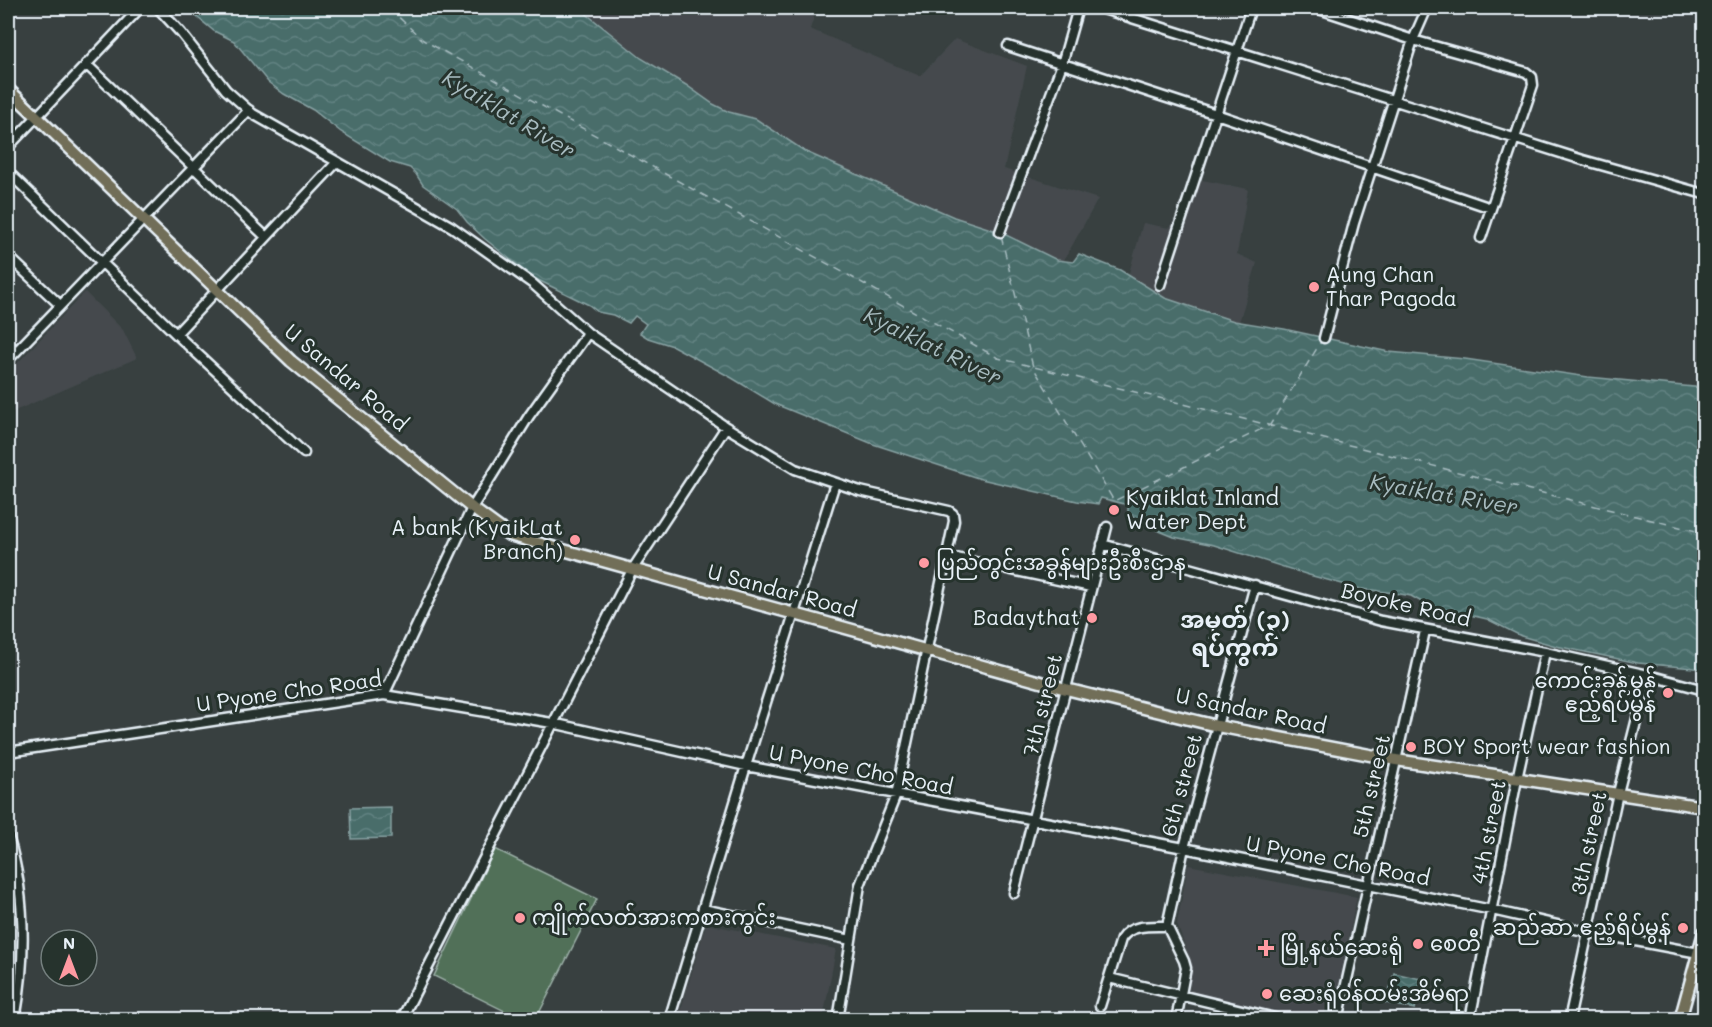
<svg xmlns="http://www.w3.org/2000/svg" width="1712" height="1027" viewBox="0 0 1712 1027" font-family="Mali,'Noto Sans Myanmar',sans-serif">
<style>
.built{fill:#454a4d}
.pitch{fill:#517058;stroke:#9cb0a8;stroke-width:1.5}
.water{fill:url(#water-waves);stroke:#88a2a3;stroke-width:1.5}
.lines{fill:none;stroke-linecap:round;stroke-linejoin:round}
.ferry{stroke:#a8bcc0;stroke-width:1.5;stroke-dasharray:8 6;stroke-linecap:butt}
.minor-casing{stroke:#e8f1f8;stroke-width:13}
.major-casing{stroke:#e8f1f8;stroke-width:15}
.minor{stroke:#26332d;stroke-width:8}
.major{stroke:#716e59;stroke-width:10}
.poi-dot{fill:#ff9aa2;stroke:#26332d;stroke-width:2}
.labels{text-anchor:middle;stroke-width:6;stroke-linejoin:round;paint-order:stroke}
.poi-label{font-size:21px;fill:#e8f1f8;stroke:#26332d;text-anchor:start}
.street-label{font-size:21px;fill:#e8f1f8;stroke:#26332d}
.water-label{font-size:22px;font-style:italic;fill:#a8bcc0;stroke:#26332d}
.quarter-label{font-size:24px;font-weight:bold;fill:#e8f1f8;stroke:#26332d}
</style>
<defs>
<pattern id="water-waves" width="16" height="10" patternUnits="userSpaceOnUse" patternTransform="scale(1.5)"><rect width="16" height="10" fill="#486d6b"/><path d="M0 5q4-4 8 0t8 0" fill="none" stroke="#628281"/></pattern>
</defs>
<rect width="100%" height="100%" fill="#384040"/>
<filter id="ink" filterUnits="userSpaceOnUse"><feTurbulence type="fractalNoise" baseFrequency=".0167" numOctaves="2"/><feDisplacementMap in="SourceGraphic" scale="12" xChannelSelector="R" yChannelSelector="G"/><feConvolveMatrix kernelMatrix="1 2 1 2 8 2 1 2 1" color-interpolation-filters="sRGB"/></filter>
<g filter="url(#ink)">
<path class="built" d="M558,8H817L810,29L920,76L955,39L1027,66L1004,169L1098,199L1058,271L650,97Z
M1202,180L1248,189L1237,254L1257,263L1236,332L1126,284L1143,223L1169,228Z
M85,292L123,330L137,358L10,413L8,410V373Z
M1188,865L1357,897L1332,1019H1308L1189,993L1191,963L1177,924Z
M706,924L836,949L823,1019H678Z"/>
<path class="pitch" d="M495,849L597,899L536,1019H521L434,976Z"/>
<path class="water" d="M189,8H579L641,58L686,85L713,104L729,112L756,119L806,152L954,217L1000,232L1057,260L1073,262L1079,254L1120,270L1165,298L1234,321L1284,329L1389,352L1465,359L1588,377L1704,388V669L1638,663L1556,646L1521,636L1487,619L1427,605L1411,596L1395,593L1361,589L1309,575L1214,545L1174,537L1140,523L1128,512V505L1101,498L1098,504L1077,501L981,479L873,444L775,404L732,378L673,346L648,338L640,333L646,324L635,316L629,323L613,315L598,312L589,305L532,277L485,239L467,222L457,209L423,185L416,174L410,168L390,162L341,132L313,110L284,94L268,82L234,41L214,31L198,18Z
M391,807V838L351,839L350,808Z
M1394,973L1421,979L1415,1009L1386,1003Z"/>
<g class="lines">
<path class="ferry" d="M389,8L423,40L998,358L1704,533
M1001,236L1033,367L1114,501L1270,425L1322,340"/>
<defs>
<path id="minor" d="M158,8L181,33L226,90L253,114L452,227L533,284L588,333L726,427L795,469L860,491L949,511L953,514L954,521L896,795L860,885L838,1020
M1100,8L1583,160L1704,194
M1316,8L1413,40L1526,72L1532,77L1533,85L1481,238
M1008,46L1216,114L1491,208
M86,64L266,237
M8,147L140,8
M8,172L176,334L304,453
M1000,232L1062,64L1078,8
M8,256L60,305
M1160,285L1251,8
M176,334L337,162
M1324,338L1354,223L1413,40L1427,8
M8,344L16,351
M8,360L249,110
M1102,544L1381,621L1545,652L1648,675L1704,690
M947,556L1091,587
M384,695L472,508L529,416L588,333
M8,752L384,695L552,723L746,766L1184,848L1492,910L1588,932L1704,954
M8,836C26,895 26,959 15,1020
M1014,893L1107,527
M703,909L851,940
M1167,926L1184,848L1255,585
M1167,926L1184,961L1186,968L1176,1020
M1109,978L1283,1020
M1100,1006L1121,939C1130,924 1151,926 1167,926
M401,1020L632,570L726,427
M669,1020L746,766L835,483
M1338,1020L1425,631
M1470,1020L1517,779L1545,652
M1569,1020L1618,793L1648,675"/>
<path id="major" d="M8,89L291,361L472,508L509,535L1066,689L1217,726L1396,760L1704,807
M1680,1020L1704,932"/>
</defs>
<use href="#minor" class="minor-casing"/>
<use href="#major" class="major-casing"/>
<use href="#minor" class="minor"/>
<use href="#major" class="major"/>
</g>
</g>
<g class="poi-dot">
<circle cx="1314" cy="287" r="6"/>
<circle cx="1114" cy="510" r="6"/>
<circle cx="575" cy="540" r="6"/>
<circle cx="924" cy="563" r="6"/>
<circle cx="1092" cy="618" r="6"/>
<circle cx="1668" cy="693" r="6"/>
<circle cx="1411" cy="747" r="6"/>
<circle cx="520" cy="918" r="6"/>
<circle cx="1683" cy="928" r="6"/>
<circle cx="1418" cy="944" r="6"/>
<path d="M1263 939h6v6h6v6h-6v6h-6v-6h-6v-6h6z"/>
<circle cx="1267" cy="994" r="6"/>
</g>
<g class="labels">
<g class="poi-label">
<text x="1326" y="282">Aung Chan<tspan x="1326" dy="24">Thar Pagoda</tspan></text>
<text x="1126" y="505">Kyaiklat Inland<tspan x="1126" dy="24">Water Dept</tspan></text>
<text x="563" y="535" text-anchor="end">A bank (KyaikLat<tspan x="563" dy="24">Branch)</tspan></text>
<text x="936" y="570">ပြည်တွင်းအခွန်များဦးစီးဌာန</text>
<text x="1080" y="625" text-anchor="end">Badaythat</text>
<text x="1656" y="688" text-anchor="end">ကောင်းခန့်မွန်<tspan x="1656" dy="24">ဧည့်ရိပ်မွန်</tspan></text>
<text x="1423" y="754">BOY Sport wear fashion</text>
<text x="532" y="925">ကျိုက်လတ်အားကစားကွင်း</text>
<text x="1671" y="935" text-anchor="end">ဆည်ဆာ ဧည့်ရိပ်မွန်</text>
<text x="1430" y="951">စေတီ</text>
<text x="1280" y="955">မြို့နယ်ဆေးရုံ</text>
<text x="1279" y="1001">ဆေးရုံဝန်ထမ်းအိမ်ရာ</text>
</g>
<g class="street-label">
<text transform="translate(346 378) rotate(40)" y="7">U Sandar Road</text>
<text transform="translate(782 591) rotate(15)" y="7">U Sandar Road</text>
<text transform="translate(1406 605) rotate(13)" y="7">Boyoke Road</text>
<text transform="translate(289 692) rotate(-8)" y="7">U Pyone Cho Road</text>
<text transform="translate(1043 705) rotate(-76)" y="7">7th street</text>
<text transform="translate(1251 711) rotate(12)" y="7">U Sandar Road</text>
<text transform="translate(861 770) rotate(11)" y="7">U Pyone Cho Road</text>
<text transform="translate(1182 785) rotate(-75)" y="7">6th street</text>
<text transform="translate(1372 786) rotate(-77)" y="7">5th street</text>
<text transform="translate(1489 832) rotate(-79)" y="7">4th street</text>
<text transform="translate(1589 843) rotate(-78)" y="7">3th street</text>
<text transform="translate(1338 861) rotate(11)" y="7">U Pyone Cho Road</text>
</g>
<g class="water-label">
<text transform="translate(509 114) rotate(31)" y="8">Kyaiklat River</text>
<text transform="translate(933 346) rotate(26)" y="8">Kyaiklat River</text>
<text transform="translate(1444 494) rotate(10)" y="8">Kyaiklat River</text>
</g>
<g class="quarter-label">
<text x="1235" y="628">အမှတ် (၃)<tspan x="1235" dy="28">ရပ်ကွက်</tspan></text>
</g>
</g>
<rect width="1712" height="1027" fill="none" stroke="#26332d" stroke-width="30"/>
<rect x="15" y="15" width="1682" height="997" fill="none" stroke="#e8f1f8" stroke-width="2" filter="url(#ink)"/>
<g transform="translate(69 958)"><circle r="28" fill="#26332d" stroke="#747f7e" stroke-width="1.5"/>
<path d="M0-4.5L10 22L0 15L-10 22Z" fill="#ff9aa2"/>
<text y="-9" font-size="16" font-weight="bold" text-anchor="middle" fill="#e8f1f8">N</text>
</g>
</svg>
